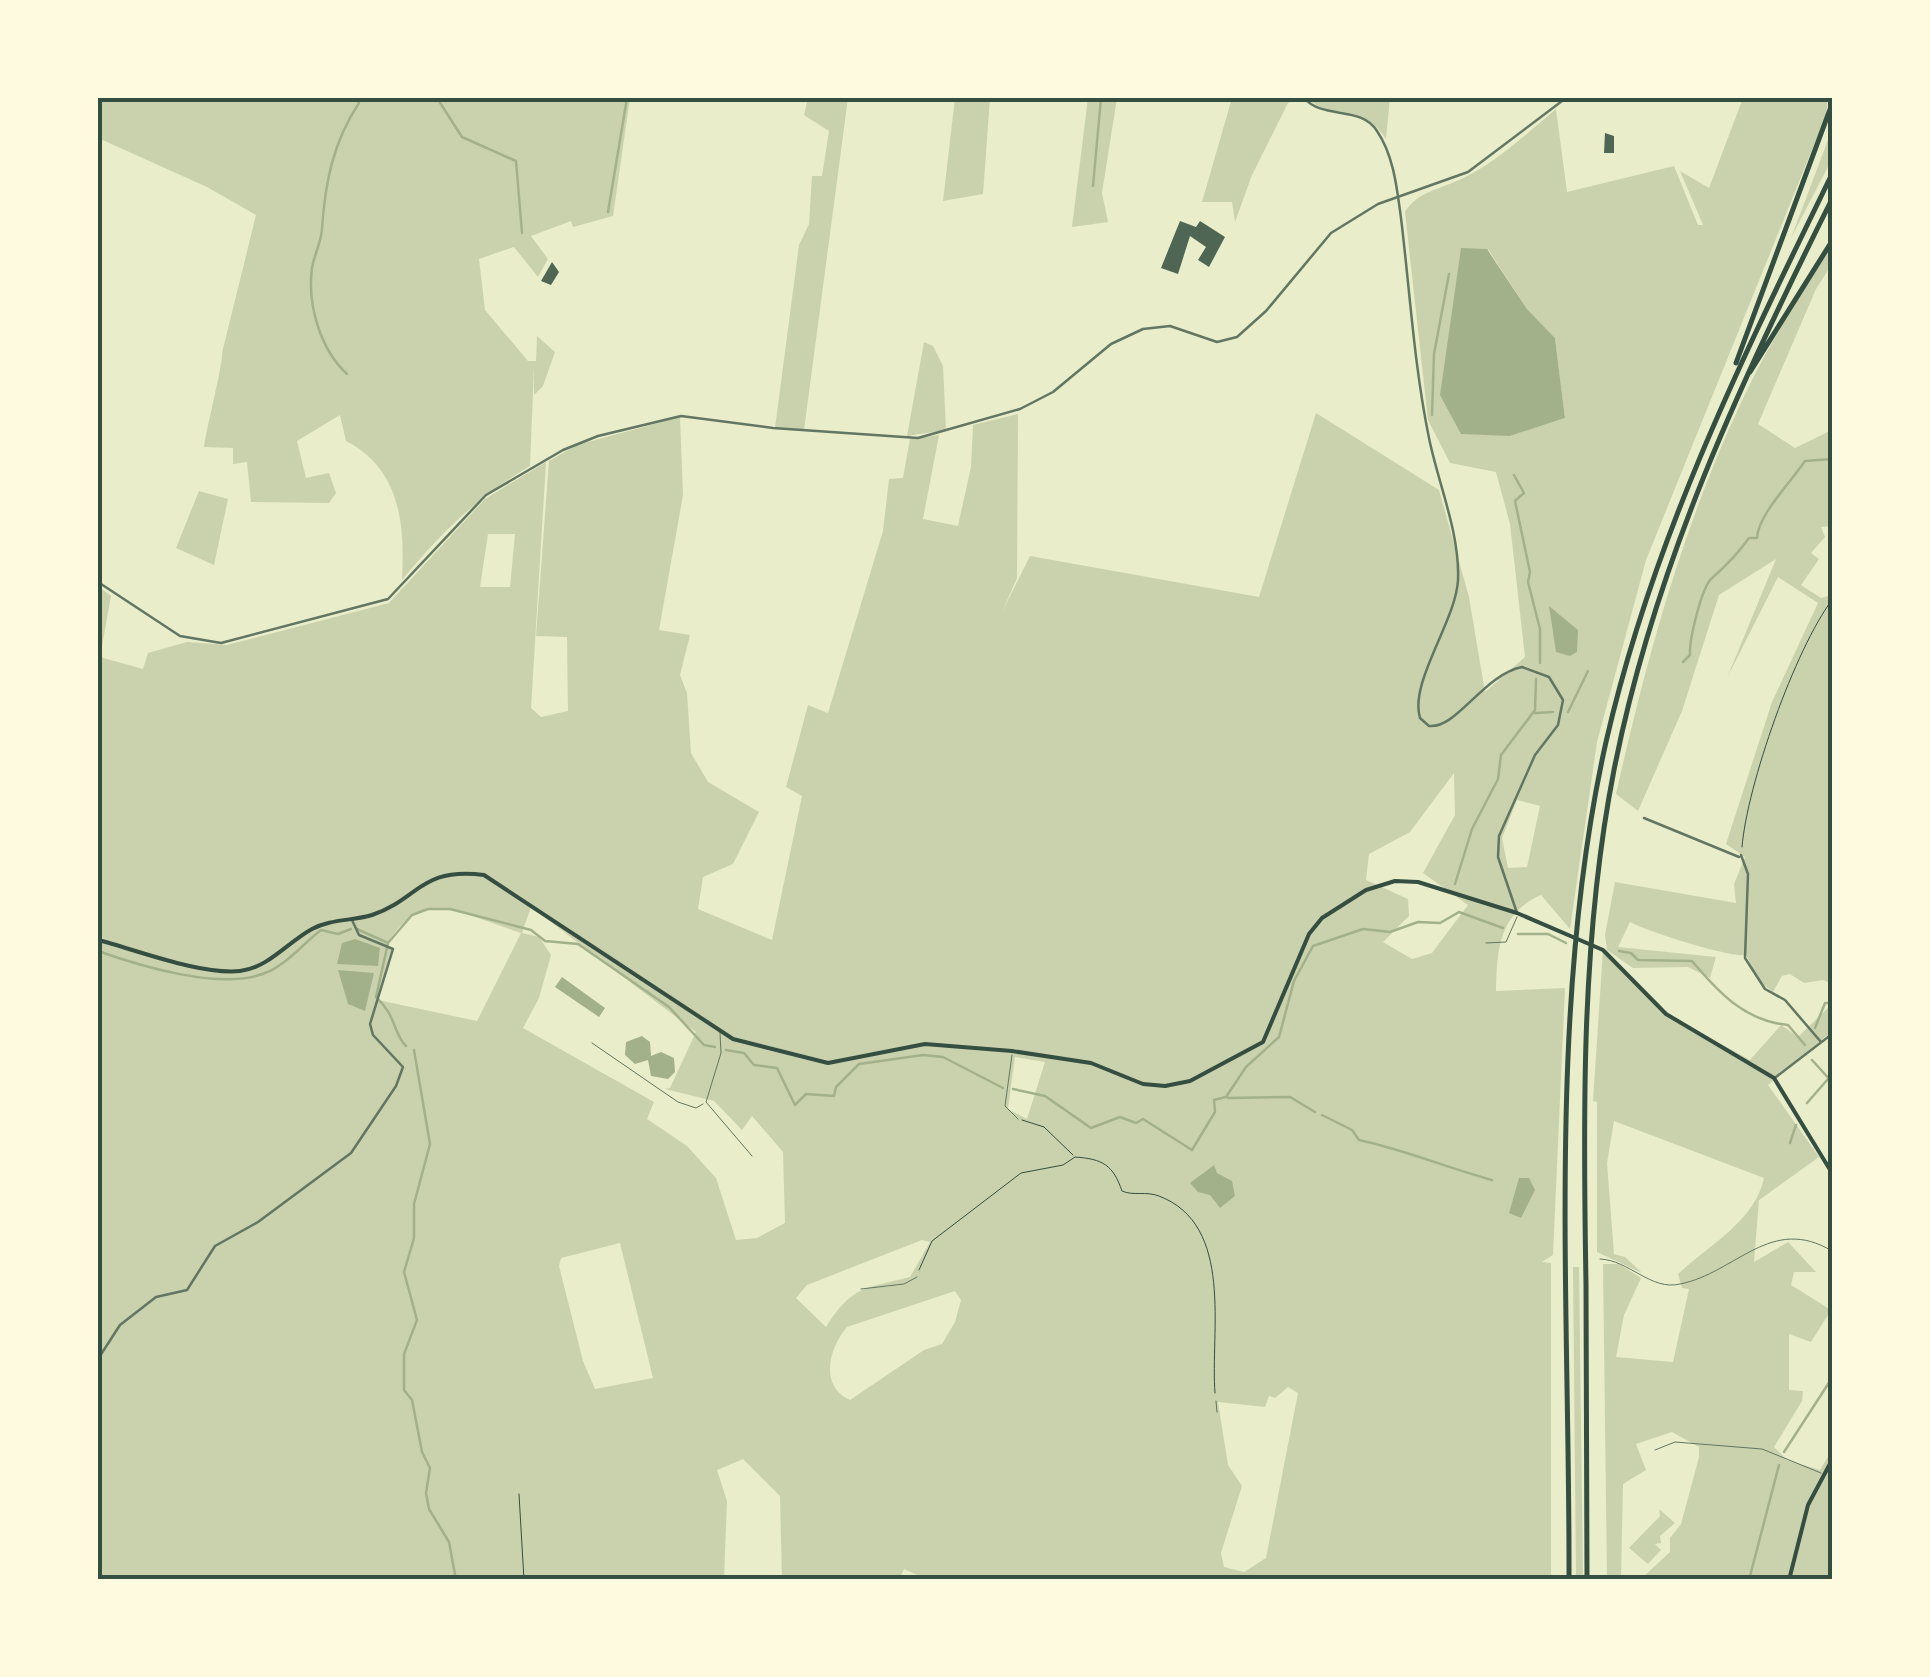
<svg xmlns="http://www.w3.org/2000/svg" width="1930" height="1677" viewBox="0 0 1930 1677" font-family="'Public Sans',sans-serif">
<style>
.green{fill:#cad2ad;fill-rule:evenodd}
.water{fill:#a3b18a}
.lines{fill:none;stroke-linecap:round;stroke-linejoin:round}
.stream{stroke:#a3b18a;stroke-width:2.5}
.building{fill:#4f6655}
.path{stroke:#344e41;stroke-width:1}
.service{stroke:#617663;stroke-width:1}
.minor{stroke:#617663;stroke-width:2.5}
.tertiary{stroke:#617663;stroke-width:2.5}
.secondary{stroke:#344e41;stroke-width:4}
.motorway{stroke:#344e41;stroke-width:5}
.neatline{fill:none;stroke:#344e41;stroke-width:4}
</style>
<rect width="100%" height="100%" fill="#e9edc9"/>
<path class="green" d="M98,98H630L613,216L573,227L571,221L531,236L548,259L538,277L514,247L479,259L485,310L528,361H536L537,336L555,352L543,386L534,395V367L530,466C478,496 440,534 402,580C405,523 400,469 346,441L340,415L297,441L306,478L329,473L336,493L329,503L251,502L247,462L233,464V448L204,447C206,430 224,360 222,353L256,215L207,187L98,138Z
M808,98H848L804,430L775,428L799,245L809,224L812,176H822L829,131L804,115Z
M955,98H990L983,194L943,201Z
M1088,98H1117L1102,193L1108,222L1072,227Z
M1232,98H1298L1288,103L1252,175L1235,222L1232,202H1202Z
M1307,98H1390L1386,139C1366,105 1332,121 1307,98Z
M1743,98H1828L1826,115L1646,560L1597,742L1570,929L1541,895C1499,914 1497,949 1496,991L1565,988L1553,1255L1542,1262L1551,1263V1579L928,1580L904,1569L899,1579H782L780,1496L743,1459L717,1470L727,1501L724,1579H98V586L111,596L100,657L143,669L148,653L187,642L227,645L389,603L485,499L546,462L531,708L541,717L568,711L567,637L536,636L549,461L577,445L680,417L683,495L659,630L690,635L680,675L687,693L691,753L708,782L759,812L733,864L703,877L698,909L772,940L802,796L786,787L808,705L828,713L883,531L889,479L903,478L910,439L939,435L923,519L958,526L971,467L973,425L1018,414L1017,578L1002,612L1030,556L1259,597L1316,413L1439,490L1469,597L1485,692L1525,657L1510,524L1496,472L1450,463L1428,420L1405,212C1417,192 1440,189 1459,180C1495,164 1526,134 1556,109L1567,192L1674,166L1698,225H1703L1680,171L1709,188ZM1488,249L1527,309L1555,338L1565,418L1510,436ZM488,534H515L510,587H480ZM1454,773L1455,815L1423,873L1468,905L1432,953L1412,959L1383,942L1409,916L1408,899L1366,880L1369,854L1410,832ZM1517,800L1540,806L1527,867L1508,868L1502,838ZM531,907L696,1032L670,1088L665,1089L714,1101L742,1130L752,1116L783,1152L785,1223L757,1238L736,1240L716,1178L687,1146L647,1119L654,1102L523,1028L539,998L551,955L539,937L522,933ZM428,908H450L521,933L477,1021L378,1000L392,950L386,946C396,928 408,915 428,908ZM1015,1057L1045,1062L1027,1119L1008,1109ZM922,1240L930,1242L910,1277C864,1289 853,1285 826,1327L796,1298L807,1285ZM620,1243L653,1378L595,1389L583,1361L559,1266L561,1258ZM955,1291L961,1300L955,1322L942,1344L924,1350L850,1400C819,1386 829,1348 847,1327ZM1288,1387L1298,1393L1266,1558L1244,1572L1224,1567L1221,1553L1242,1486L1228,1465L1218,1402L1265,1407L1269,1396L1275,1398Z
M1832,124V159L1791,238L1831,132Z
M1832,245V264L1816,289L1758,424L1795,448L1832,430V526L1821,527L1825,537L1811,553L1819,559L1801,585L1821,598L1832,595V984L1823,980L1804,983L1790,974L1782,976L1773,992L1760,982L1746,955C1730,958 1646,931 1630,922L1618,947L1716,957L1710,978L1688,967L1633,968L1607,950L1605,935L1615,882L1736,903L1734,884L1745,857L1726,844L1772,702L1818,603L1778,577L1727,678L1776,559L1719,595L1682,711L1638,811L1616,794C1648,652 1686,514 1751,382C1774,335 1805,290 1832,245Z
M924,342L933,346L943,366L946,430L907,436Z
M199,491L228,499L214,565L176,548Z
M1603,950L1666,1014L1750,1060L1781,1025L1798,1037L1832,1004V1031L1768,1085L1819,1157L1759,1200L1754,1262L1788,1242L1816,1272H1794L1791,1285L1831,1310L1811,1342L1789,1334V1390L1803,1391L1802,1401L1774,1447L1787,1460L1820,1470L1832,1450V1579H1641L1670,1552V1538L1681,1524L1699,1457V1447L1672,1432L1636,1444L1646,1470L1623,1484L1621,1579H1607L1603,1264H1619L1641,1278L1624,1315L1616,1357L1673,1362L1689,1289L1682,1288L1678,1274C1709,1245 1755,1221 1764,1178L1614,1121L1607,1163L1614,1254L1625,1257L1642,1273L1597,1252V1102L1593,1101Z
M1573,1267H1579L1583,1580L1576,1579Z
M1659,1509L1675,1523L1660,1536L1661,1543L1655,1544L1661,1550L1648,1564L1629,1548L1660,1516Z"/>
<path class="water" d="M1461,248L1487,249L1527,309L1555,338L1565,418L1510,436L1461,434L1440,395Z
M1549,606L1578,630L1577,652L1570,656L1556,652Z
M355,939L380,948L378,966L337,964L342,943Z
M338,970L374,973L365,1011L348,1004Z
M562,977L605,1008L599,1017L555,987Z
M642,1036L650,1042L651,1056L661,1052L674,1058L675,1072L668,1079L651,1076L648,1060L635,1064L625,1055L626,1042Z
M1214,1165L1217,1173L1232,1181L1235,1196L1220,1208L1210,1195L1198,1192L1190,1183Z
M1519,1178H1529L1535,1190L1521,1218L1509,1213Z"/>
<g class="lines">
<path class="stream" d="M437,98L462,137L516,161L522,233
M1093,186L1101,98
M608,212L627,98
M347,374C321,350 307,306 312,268C314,255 321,243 322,229C325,183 333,142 359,103L357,98
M1432,415L1434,354L1449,274
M1514,475L1524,493L1515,501L1530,572L1528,582L1540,629V663
M1683,662L1690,655C1689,641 1701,588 1712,578C1727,565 1737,555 1749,538H1757C1758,515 1791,482 1805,461L1832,459
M1568,712L1588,671
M1535,713L1553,712
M1455,884L1472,829L1498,779L1501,755L1535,710L1536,679
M357,929L388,943L376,997C396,1015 394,1035 406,1046
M1518,934H1548L1566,943
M388,943L412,915L428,909H450L531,930L545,941L578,944L669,1007L704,1045L715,1047
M98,951C140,966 222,991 265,973C285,966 304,943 321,930L338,934L351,929
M1619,951L1631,953L1638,960L1692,961C1719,993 1745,1021 1788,1025L1805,1045
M1815,1028L1825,1003H1832
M414,1050L430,1144L414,1204V1238L404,1272L417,1320L404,1354V1390L412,1400L422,1452L430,1468L426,1493L429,1509L449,1542L456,1580
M726,1050L744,1053L754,1065L777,1068L795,1105L806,1094L834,1096L836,1087L859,1064L923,1055L943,1057L1003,1088
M1812,1060L1832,1082
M1013,1089L1045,1096L1091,1128L1120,1117L1136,1123L1143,1119L1192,1150L1215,1112L1214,1100L1226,1097L1246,1067L1279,1037L1294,981L1313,946L1363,929L1390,932L1418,922L1440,923L1459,912L1503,928
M1228,1098L1290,1097L1315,1112
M1807,1103L1828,1079
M1322,1115L1352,1130L1359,1140C1405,1150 1445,1167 1492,1180
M1790,1143L1796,1125
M1784,1452L1832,1378
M1749,1580L1779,1465"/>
</g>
<path class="building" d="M1605,133L1614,136V153H1604Z
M1180,221L1196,227L1200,221L1225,237L1209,267L1198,260L1206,247L1190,236L1178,274L1161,268Z
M552,262L559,272L551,285L541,281Z"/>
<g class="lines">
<path class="path" d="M1742,847C1747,785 1795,649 1832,600
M1022,1120L1044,1127L1073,1155
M919,1270L932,1241L1021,1173L1063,1165L1075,1157C1103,1159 1113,1165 1122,1191C1133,1196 1146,1191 1159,1196C1235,1225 1210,1332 1215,1393
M519,1494L524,1580"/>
<path class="service" d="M1486,943L1506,942L1517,917
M720,1033L721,1053L706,1102L752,1156
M592,1043L678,1102L696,1108L703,1104
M1012,1055L1005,1106L1018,1119
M1600,1259C1629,1260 1651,1291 1680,1284C1736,1273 1771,1214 1832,1251
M861,1289L904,1284L917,1277
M1216,1401L1217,1412
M1655,1450L1675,1442L1762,1449L1821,1473"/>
<path class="minor" d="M1644,818L1739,857
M1741,855L1748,874L1745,958L1765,989L1785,1000L1821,1042
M1776,1077L1832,1034
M98,1359L120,1325L156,1297L187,1290L215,1246L258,1222L351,1153L396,1086L403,1067L373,1035L370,1024L393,949L359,935L352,920"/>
<path class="tertiary" d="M1304,98C1323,120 1361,105 1377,131C1394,156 1397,189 1401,218C1410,292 1414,365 1429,438C1438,483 1460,533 1458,580C1456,621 1409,682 1420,718L1429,726C1457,729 1483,675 1522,667L1549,677L1563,700L1558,725L1535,755L1499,836L1498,857L1517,913
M98,582L180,636L221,643L388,599L486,495L563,450L598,436L681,416L773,428L918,438L1020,409L1053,392L1111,344L1143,329L1170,326L1217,342L1237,337L1266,311L1331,233L1378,204L1468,172L1566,98"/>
<path class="secondary" d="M98,940C137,950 200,975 240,971C268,968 288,942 312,929C330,919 352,921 372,915C419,899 420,867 484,875L733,1039L828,1063L925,1044L1012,1051L1091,1063L1143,1084L1165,1086L1190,1081L1263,1042L1309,934L1322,918L1366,890L1395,881L1418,882L1517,913L1603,950L1666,1014L1774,1078L1832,1173
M1789,1580L1808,1505L1832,1460"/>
<path class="motorway" d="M1736,363L1832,104
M1750,372L1832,241
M1569,1580C1570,1307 1546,1009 1606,742C1652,540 1742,359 1832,174
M1587,1580C1586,1481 1587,1382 1586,1284C1583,1114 1581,938 1614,770C1654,567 1740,383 1832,199"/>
</g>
<rect width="1930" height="1677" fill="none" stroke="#fefae0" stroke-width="200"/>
<rect x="100" y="100" width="1730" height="1477" class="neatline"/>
</svg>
